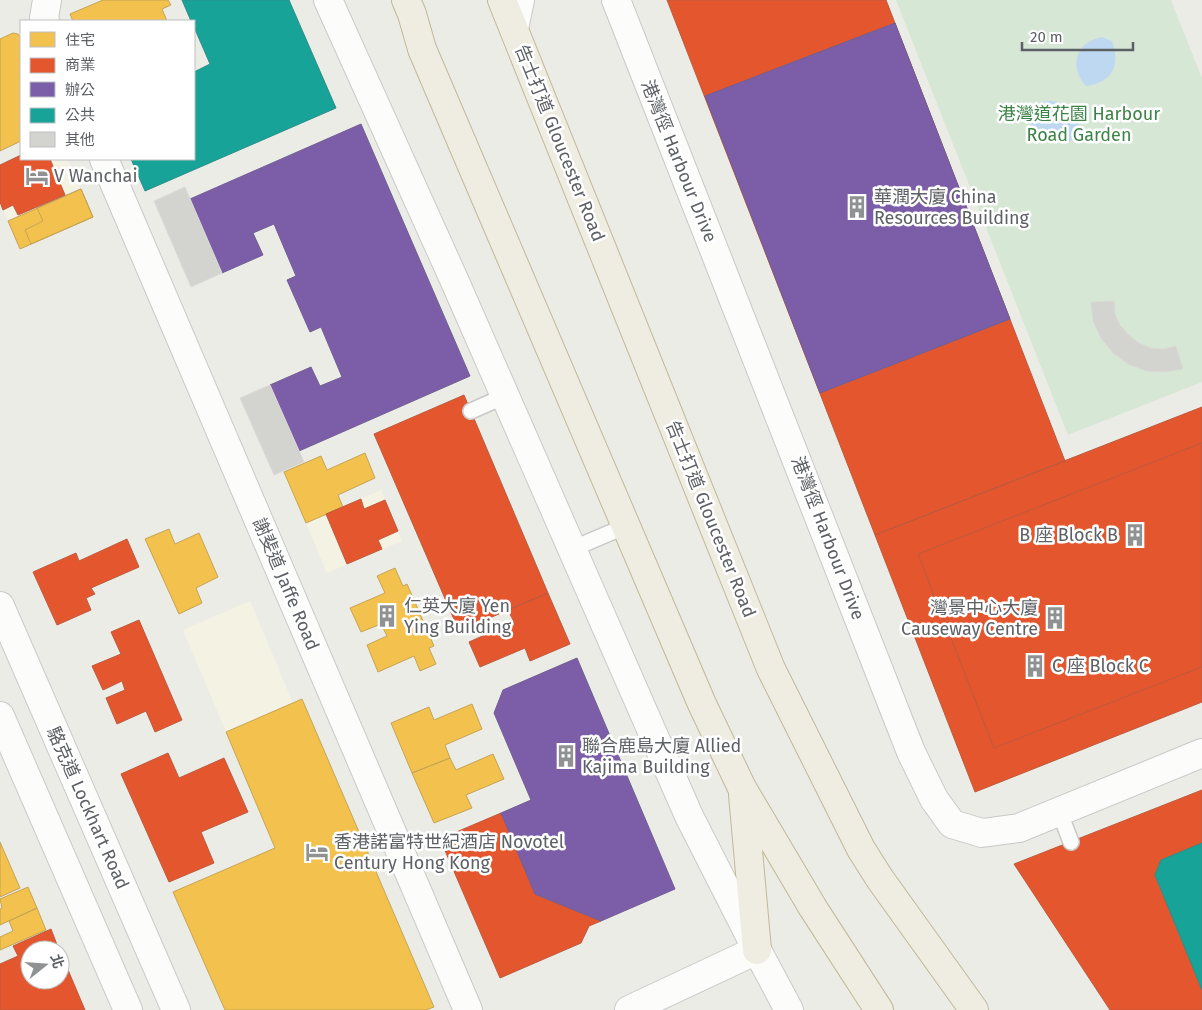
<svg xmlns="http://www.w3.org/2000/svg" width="1202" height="1010" viewBox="0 0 1202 1010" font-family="'Fira Sans','Noto Sans TC',sans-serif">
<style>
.commercial{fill:#f4f2e2}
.green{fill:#d6e7d5}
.water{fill:#bfd8f2}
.homes{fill:#f2c14e;stroke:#c5a455}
.shops{fill:#e4572e;stroke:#bc5a3e}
.offices{fill:#7b5ea7;stroke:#725f93}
.public{fill:#17a398;stroke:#2c8f88}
.building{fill:#d3d3d0;stroke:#dbdad6}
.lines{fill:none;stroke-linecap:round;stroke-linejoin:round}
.lane-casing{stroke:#c8c8c8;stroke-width:18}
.street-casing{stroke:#c8c8c8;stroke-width:30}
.secondary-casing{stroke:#c9c9c9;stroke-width:30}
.highway-casing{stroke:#c1b897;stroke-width:30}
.lane{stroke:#fcfcfb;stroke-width:15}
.street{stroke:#fcfcfb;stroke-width:28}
.secondary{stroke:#fcfcfb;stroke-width:28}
.highway{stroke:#efece2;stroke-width:28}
.labels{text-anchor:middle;stroke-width:5;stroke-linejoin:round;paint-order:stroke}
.park-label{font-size:18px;fill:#3d8347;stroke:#fff}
.street-label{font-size:18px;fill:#5d6064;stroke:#fff}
.poi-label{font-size:18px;fill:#5d6064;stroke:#fff;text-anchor:start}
</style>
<rect width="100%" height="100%" fill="#ecece7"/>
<path class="commercial" d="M21,155V159H67L80,188L8,220L0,202V165Z
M381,490L402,541L327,573L306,523Z
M250,601L293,703L302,699L434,1007L426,1010H225L174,892L275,848L183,630Z"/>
<path class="green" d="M896,0H1171L1202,78V382L1068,435Z"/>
<path class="water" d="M1102,37L1112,41C1121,65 1112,83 1086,86C1068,66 1076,42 1102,37Z
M1047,101C1066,100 1081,112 1080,132C1065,154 1039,138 1028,121L1029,109L1035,104Z"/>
<path class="homes" d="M103,0H168L171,5L162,9L167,21H73L70,14Z
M13,33L18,34L21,38V141L0,151V39Z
M81,189L93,217L31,244L25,230L43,221L37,208Z
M81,189L93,217L20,249L8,221Z
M365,453L375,478L338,495L343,507L306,523L284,472L321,456L327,470Z
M1154,470L1162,488L1188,478L1198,503L1176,512L1180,523L1202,515V545L1186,551L1193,568L1168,577L1161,559L1155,561L1152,553L1142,557L1145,565L1140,567L1147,586L1121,596L1115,579L1089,589L1079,563L1101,555L1096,543L1074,552L1064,526L1091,516L1083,499L1109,489L1117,511L1123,508L1126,517L1136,513L1133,505L1138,502L1130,480Z
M169,529L175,544L199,533L218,577L196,588L202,603L179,614L145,539Z
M395,568L403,586L407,584L434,646L429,648L436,664L420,671L414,656L378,672L367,645L387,636L381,624L361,632L350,608L385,593L377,576Z
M1049,604L1057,622L1081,612L1092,639L1070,647L1074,656L1096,647L1107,674L1081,684L1088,701L1062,712L1054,691L1050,693L1046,685L1039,688L1042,697L1037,698L1045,718L1022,728L1015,710L988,721L977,695L996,687L993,678L974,686L963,658L989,648L982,631L1006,621L1015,642L1020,640L1023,649L1031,646L1027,637L1032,635L1024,615Z
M302,699L434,1007L426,1010H225L173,892L275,848L226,732Z
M472,704L482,729L445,745L450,758L412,773L391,723L429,707L434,720Z
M493,754L504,779L466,795L472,808L434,823L412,773L450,758L456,770Z
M0,842L20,888L0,897Z
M28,887L37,908L0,925V909L2,908L0,899Z
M37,908L46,930L0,950V937L13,931L9,921Z"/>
<path class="shops" d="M667,0H886L1065,461L875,535Z
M21,155V159H50L65,195L18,215L13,205L3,210L0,202V165Z
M464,395L548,593L459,631L374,434Z
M1202,407V702L975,792L875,535Z
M1202,443V667L994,748L918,554Z
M361,499L364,509L385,500L398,531L378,540L382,549L347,564L326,514Z
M127,539L139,567L91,588L95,594L86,598L91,610L57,625L33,572L76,553L79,561Z
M548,593L570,644L530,661L525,648L480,667L469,642L514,622L508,610Z
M139,620L182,720L155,732L146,711L117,724L106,698L125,690L122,681L103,690L92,666L121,654L111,632Z
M168,753L179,778L224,758L248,812L201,832L214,863L169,882L121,774Z
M1202,790V1010H1110L1014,864Z
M501,813L535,894L601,921L589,926L581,943L500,978L440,839Z
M51,929L59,950H30V980H60V951L85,1010H0V964L18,956L13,946Z"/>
<path class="offices" d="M895,23L1010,319L820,393L705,96Z
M361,124L470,376L299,451L270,385L311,367L320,386L342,377L321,327L310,332L287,280L296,276L274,224L253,233L263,255L222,273L190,199Z
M577,658L675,889L601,921L535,894L501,813L531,800L494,713L503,690Z"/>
<path class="public" d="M182,0H289L336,108L145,191L131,159H194V72L210,64L194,27V21H191Z
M1202,843V990L1155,875L1161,860Z"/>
<path class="building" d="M185,187L222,273L191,287L154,201Z
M1114,301L1115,314L1120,325L1129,335L1139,343L1151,348L1163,349L1176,346L1183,369L1165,372L1146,371L1128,364L1113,353L1101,338L1093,321L1091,302Z
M270,385L304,462L274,475L240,398Z"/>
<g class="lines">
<defs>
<path id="lane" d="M471,411L505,396
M572,549L626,526
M1059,811L1071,842"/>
<path id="street" d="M616,0L911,752L934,799L952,824L982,833L1019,828L1202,753
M45,21L44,18L47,0
M104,159L468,1010"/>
<path id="secondary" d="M328,0L456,284L689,816L757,950L789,1010
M514,29L520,0
M0,606L176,1010
M0,716L128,1010
M629,1010L757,950"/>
<path id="highway" d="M406,0L412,14L422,49L702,704L742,788L813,908L879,1010
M502,0L771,669L861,849L880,879L974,1010
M743,795L757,950"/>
</defs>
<use href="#lane" class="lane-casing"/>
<use href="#street" class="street-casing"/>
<use href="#secondary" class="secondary-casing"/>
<use href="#highway" class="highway-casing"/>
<use href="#lane" class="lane"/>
<use href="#street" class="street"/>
<use href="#secondary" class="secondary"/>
<use href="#highway" class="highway"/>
</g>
<defs>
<symbol id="hotel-bare" viewBox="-9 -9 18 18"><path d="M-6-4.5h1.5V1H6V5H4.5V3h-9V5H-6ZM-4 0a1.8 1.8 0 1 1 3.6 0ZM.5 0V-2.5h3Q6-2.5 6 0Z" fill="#8f9192" stroke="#fff" stroke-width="2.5" paint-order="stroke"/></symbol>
<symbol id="building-bare" viewBox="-9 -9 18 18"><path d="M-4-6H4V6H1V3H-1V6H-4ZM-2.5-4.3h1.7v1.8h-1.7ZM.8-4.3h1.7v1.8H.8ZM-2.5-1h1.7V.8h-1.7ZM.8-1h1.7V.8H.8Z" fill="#8f9192" stroke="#fff" stroke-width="2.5" paint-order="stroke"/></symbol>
</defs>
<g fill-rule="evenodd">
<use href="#hotel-bare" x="21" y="160" width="32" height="32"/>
<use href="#building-bare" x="841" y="191" width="32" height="32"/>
<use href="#building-bare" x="1119" y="519" width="32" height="32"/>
<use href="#building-bare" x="371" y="600" width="32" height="32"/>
<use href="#building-bare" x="1039" y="602" width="32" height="32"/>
<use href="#building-bare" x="1019" y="650" width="32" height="32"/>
<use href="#building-bare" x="550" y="740" width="32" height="32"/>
<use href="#hotel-bare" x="301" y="836" width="32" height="32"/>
</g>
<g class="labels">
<g class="park-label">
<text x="1079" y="120">港灣道花園 Harbour<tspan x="1079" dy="21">Road Garden</tspan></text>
</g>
<g class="street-label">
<text transform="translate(560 143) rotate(68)" y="6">告士打道 Gloucester Road</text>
<text transform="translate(679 161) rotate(68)" y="6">港灣徑 Harbour Drive</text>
<text transform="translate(711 519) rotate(68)" y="6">告士打道 Gloucester Road</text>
<text transform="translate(828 538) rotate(69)" y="6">港灣徑 Harbour Drive</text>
<text transform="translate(286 584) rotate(67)" y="6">謝斐道 Jaffe Road</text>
<text transform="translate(88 808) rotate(66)" y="6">駱克道 Lockhart Road</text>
</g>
<g class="poi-label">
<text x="54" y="182">V Wanchai</text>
<text x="874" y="203">華潤大廈 China<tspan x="874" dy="21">Resources Building</tspan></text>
<text x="1118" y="541" text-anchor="end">B 座 Block B</text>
<text x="404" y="612">仁英大廈 Yen<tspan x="404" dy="21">Ying Building</tspan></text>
<text x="1038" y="614" text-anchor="end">灣景中心大廈<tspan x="1038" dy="21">Causeway Centre</tspan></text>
<text x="1052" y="672">C 座 Block C</text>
<text x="582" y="752">聯合鹿島大廈 Allied<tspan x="582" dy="21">Kajima Building</tspan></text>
<text x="334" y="848">香港諾富特世紀酒店 Novotel<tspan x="334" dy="21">Century Hong Kong</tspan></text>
</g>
</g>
<rect x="20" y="20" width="175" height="140" fill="#ffffff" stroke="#bebfc1"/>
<rect x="30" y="32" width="25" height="15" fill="#f2c14e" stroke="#bebfc1"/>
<text x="65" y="45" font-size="15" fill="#5d6064">住宅</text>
<rect x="30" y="58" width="25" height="15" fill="#e4572e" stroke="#bebfc1"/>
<text x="65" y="70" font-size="15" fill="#5d6064">商業</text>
<rect x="30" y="82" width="25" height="15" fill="#7b5ea7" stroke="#bebfc1"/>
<text x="65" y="95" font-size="15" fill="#5d6064">辦公</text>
<rect x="30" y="108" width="25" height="15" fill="#17a398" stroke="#bebfc1"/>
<text x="65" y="120" font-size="15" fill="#5d6064">公共</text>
<rect x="30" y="132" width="25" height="15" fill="#d3d3d0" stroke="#bebfc1"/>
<text x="65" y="145" font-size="15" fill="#5d6064">其他</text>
<g transform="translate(45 965) rotate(73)"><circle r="24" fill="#ffffff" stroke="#bebfc1"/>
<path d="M0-4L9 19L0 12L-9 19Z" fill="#8f9192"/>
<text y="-8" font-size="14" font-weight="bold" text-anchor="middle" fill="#5d6064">北</text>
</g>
<path d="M1022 42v8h111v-8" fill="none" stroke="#5d6064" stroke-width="2.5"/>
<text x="1030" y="42" font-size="15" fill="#5d6064" stroke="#ffffff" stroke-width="4" paint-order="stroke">20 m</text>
</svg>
